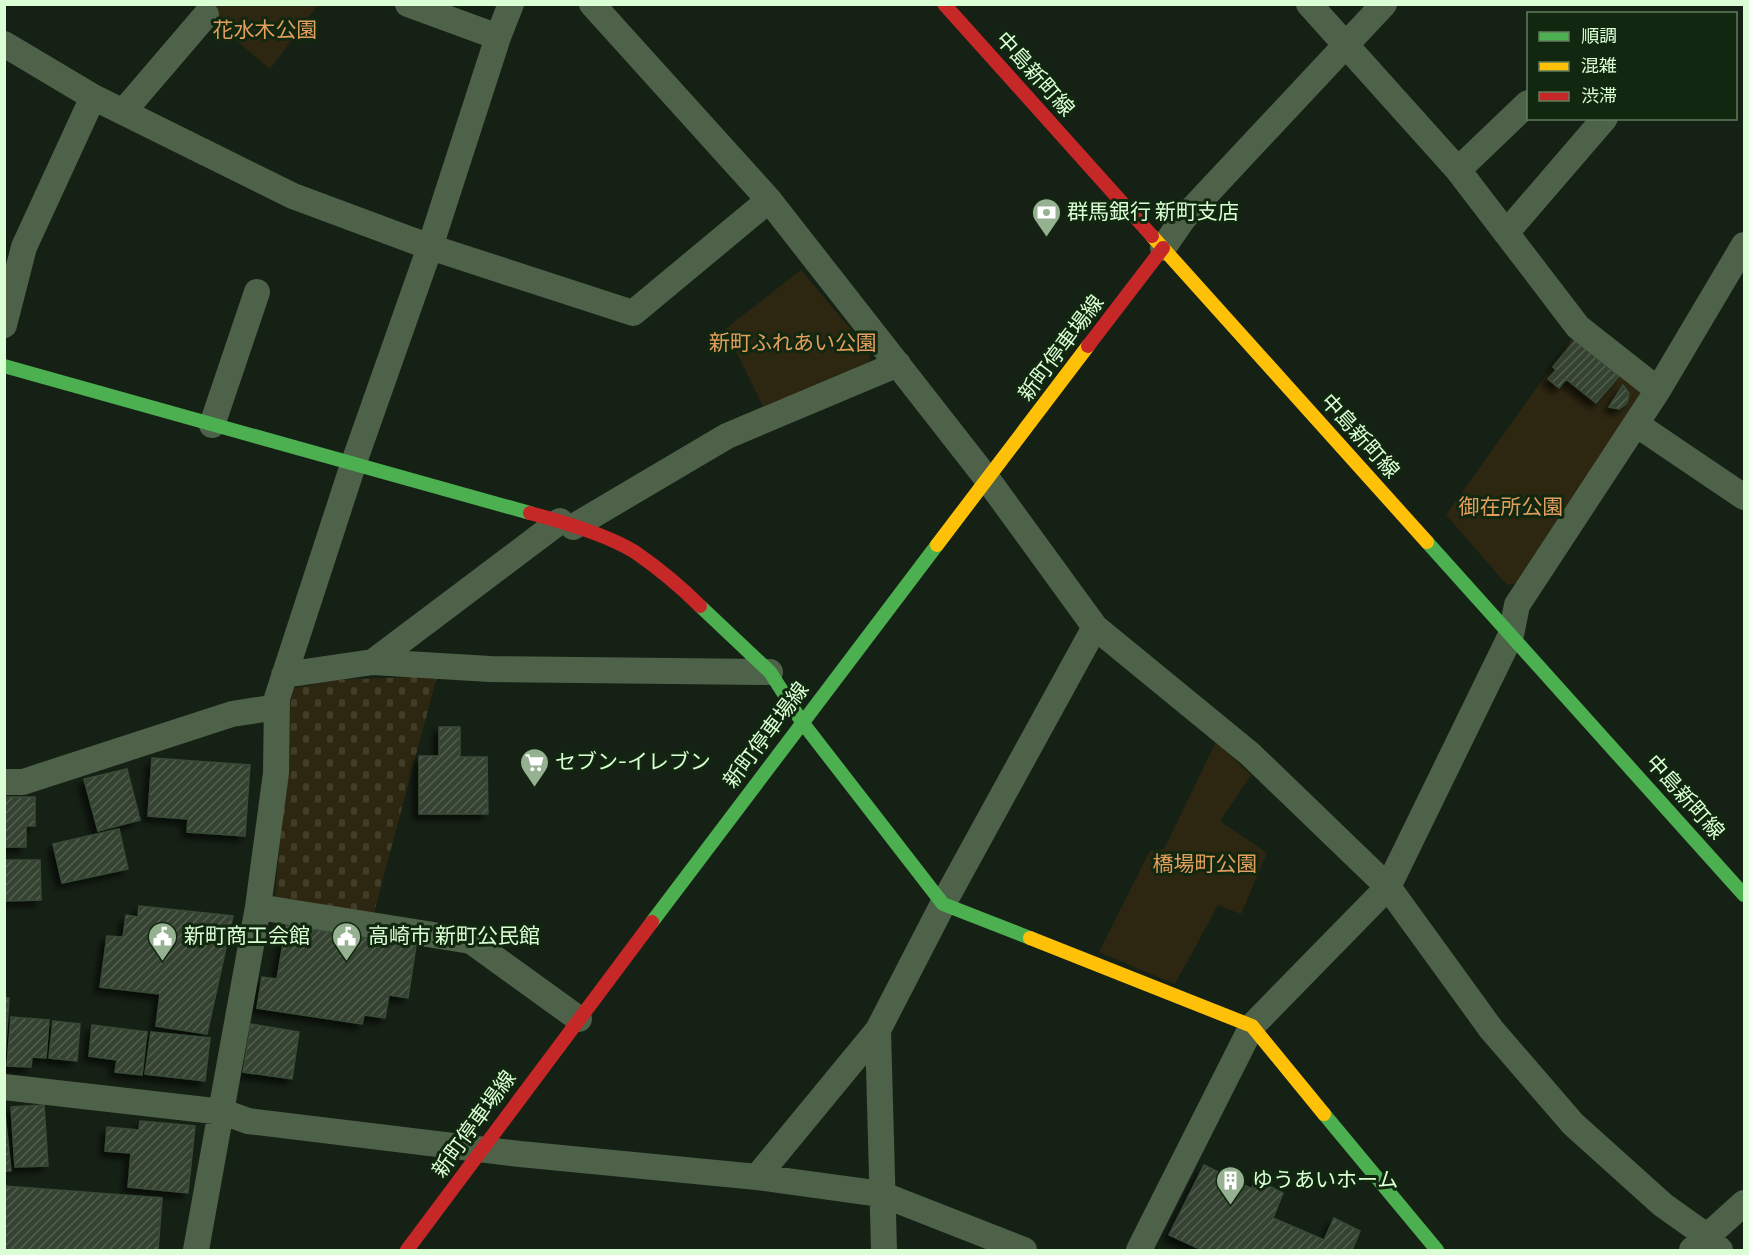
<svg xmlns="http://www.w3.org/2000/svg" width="1749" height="1255" viewBox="0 0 1749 1255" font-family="Commissioner,'Noto Sans JP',sans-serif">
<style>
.cemetery{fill:url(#cemetery-stones)}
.park{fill:#2d2712}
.building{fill:url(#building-hatch);stroke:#394b37;stroke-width:1.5;filter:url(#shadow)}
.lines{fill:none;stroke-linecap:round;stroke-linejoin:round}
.street{stroke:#4e6249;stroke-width:26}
.fast{stroke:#4caf50;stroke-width:14}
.slow{stroke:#ffc107;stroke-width:14}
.jam{stroke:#c62828;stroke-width:14}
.labels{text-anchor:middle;stroke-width:6;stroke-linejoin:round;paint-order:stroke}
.park-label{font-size:21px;fill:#e29e5d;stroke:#11270f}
.street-label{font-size:21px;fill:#dbffd4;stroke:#11270f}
.poi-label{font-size:21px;fill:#dbffd4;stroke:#11270f;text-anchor:start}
</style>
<defs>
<pattern id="cemetery-stones" width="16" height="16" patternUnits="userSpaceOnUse" patternTransform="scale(1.5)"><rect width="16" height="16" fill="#2d2712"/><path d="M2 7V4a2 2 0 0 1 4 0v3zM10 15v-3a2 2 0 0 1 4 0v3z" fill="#413d28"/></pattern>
<pattern id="building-hatch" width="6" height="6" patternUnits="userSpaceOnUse" patternTransform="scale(1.5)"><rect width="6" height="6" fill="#344332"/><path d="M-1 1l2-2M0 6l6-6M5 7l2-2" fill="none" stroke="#515f4f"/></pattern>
<filter id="shadow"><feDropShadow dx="-5.5" dy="5.5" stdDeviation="3" flood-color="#0009"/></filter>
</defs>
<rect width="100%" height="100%" fill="#162115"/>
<path class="cemetery" d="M437,676L374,913L275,899L291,689L335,680Z"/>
<path class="park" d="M200,5H318L270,69L206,15Z
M801,270L870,352L869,366L766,412L725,329Z
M1575,334L1644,389L1519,582L1507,585L1446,515Z
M1216,742L1251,775L1220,821L1267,853L1241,914L1218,905L1175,984L1099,952L1150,851L1164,849Z"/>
<path class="building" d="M1575,340L1619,376L1596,403L1566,379L1559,388L1548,379L1556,370L1553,367Z
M1623,385L1629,393L1627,403L1619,409L1609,407Z
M439,727H460V757H487L488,814H419V756H439Z
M152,758L250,765L245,836L187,832L188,819L148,816Z
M127,769L140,820L98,831L84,779Z
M4,797H35V826H26V847H4Z
M119,829L128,869L62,883L53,844Z
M4,860H40L41,900L4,901Z
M139,906L233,916L207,1034L156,1026L160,994L100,987L107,936L123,937L126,915L138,917Z
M286,925L416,946L408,998L389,995L385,1018L364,1015L362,1024L257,1008L262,977L277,979Z
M4,998H9L5,1057H4Z
M11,1017L49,1020L46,1058L32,1057L31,1067L7,1066Z
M53,1021L80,1024L77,1061L49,1058Z
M251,1024L299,1032L292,1079L243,1072Z
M92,1025L147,1032L142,1075L115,1072L117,1060L89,1056Z
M151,1032L210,1038L205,1081L145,1074Z
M4,1104L11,1171H4Z
M44,1105L48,1166L15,1167L11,1107Z
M140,1121L195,1126L188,1193L128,1187L131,1153L105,1151L107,1127L139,1130Z
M1204,1165L1252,1189L1254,1178L1283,1193L1273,1218L1324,1240L1334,1218L1360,1231L1352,1250H1202L1169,1235Z
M4,1186L162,1198L158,1250H4Z"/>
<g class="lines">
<path class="street" d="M408,4L498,37
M592,4L769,200L988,480L1095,627L1250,754L1388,887L1491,1029L1573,1124L1663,1205L1708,1237L1720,1250
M1309,4L1458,170L1578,327L1658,390
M4,44L93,97L293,196L430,247L633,313L769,200
M123,112L206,15
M1458,170L1528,103
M1506,233L1605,118
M1163,248L1183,219L1384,4
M4,325L24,247L93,97
M1636,424L1744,497
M212,425L257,292
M573,527L727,436L898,364
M373,662L490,669L770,672
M284,675L373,662L560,521
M4,782H23L232,714L277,707
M258,907L471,941L579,1019
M878,1030L884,1250
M4,1087L223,1112L248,1121L520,1154L757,1177L881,1194L1024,1250
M757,1177L878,1030L943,904L1095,627
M196,1250L258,907L276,773L277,698L353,465L430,247L498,37L511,4
M1139,1250L1252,1026L1388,887L1511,635L1517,605L1658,390L1744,245
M1692,1250L1744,1203"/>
<path class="fast" d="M4,366L530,513
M1427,542L1744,895
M700,606L770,672L802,722L943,904L1030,938
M652,922L937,545
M1324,1114L1437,1250"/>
<path class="slow" d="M1152,236L1427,542
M937,545L1088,346
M1030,938L1252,1026L1324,1114"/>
<path class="jam" d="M944,4L1152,236
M1088,346L1163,248
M530,513C560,521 609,536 635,552C658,568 680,586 700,606
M407,1250L652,922"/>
</g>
<defs>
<symbol id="bank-pin" viewBox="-11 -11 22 30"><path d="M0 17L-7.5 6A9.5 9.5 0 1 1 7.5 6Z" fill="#96b191" stroke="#11270f"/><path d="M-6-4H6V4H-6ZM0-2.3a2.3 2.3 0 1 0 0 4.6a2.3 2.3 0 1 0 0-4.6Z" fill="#fff"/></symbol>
<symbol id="supermarket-pin" viewBox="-11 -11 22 30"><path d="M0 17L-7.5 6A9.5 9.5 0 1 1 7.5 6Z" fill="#96b191" stroke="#11270f"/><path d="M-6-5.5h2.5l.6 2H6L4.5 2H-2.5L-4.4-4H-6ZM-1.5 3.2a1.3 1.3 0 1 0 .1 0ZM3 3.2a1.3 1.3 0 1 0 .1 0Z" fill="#fff"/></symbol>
<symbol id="civic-pin" viewBox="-11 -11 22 30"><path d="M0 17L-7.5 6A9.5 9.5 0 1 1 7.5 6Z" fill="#96b191" stroke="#11270f"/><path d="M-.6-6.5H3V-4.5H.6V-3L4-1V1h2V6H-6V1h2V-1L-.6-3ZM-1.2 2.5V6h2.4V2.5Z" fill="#fff"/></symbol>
<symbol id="building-pin" viewBox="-11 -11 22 30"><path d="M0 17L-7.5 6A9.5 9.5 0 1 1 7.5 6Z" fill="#96b191" stroke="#11270f"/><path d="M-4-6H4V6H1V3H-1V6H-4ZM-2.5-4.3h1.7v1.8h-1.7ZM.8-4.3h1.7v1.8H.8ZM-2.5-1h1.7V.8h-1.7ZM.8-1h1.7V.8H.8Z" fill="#fff"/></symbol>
</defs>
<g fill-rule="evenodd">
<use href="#bank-pin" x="1030" y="196" width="33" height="45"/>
<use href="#supermarket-pin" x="518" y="746" width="33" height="45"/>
<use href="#civic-pin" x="146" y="920" width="33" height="45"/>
<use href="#civic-pin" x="330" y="920" width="33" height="45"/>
<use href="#building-pin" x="1214" y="1164" width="33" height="45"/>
</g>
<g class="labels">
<g class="park-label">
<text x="265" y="37">花水木公園</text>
<text x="793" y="350">新町ふれあい公園</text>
<text x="1511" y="514">御在所公園</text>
<text x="1205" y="871">橋場町公園</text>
</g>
<g class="street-label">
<text transform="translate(1035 74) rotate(48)" y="7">中島新町線</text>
<text transform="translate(1061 348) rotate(-53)" y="7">新町停車場線</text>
<text transform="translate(1360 436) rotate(48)" y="7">中島新町線</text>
<text transform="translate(766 735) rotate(-53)" y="7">新町停車場線</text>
<text transform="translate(1685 797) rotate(48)" y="7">中島新町線</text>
<text transform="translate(474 1124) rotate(-54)" y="7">新町停車場線</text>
</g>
<g class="poi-label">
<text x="1067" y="219">群馬銀行 新町支店</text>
<text x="555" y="769">セブン-イレブン</text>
<text x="184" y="943">新町商工会館</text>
<text x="368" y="943">高崎市 新町公民館</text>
<text x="1252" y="1187">ゆうあいホーム</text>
</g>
</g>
<rect width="1749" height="1255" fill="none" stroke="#dbffd4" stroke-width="12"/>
<rect x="1527" y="12" width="210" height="108" fill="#11270f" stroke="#627d5e" stroke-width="1.5"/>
<rect x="1539" y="32" width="30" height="9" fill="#4caf50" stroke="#627d5e" stroke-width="1.5"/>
<text x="1581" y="42" font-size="18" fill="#dbffd4">順調</text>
<rect x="1539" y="62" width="30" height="9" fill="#ffc107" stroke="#627d5e" stroke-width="1.5"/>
<text x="1581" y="72" font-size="18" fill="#dbffd4">混雑</text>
<rect x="1539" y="92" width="30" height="9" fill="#c62828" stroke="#627d5e" stroke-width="1.5"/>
<text x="1581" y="102" font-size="18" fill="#dbffd4">渋滞</text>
</svg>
